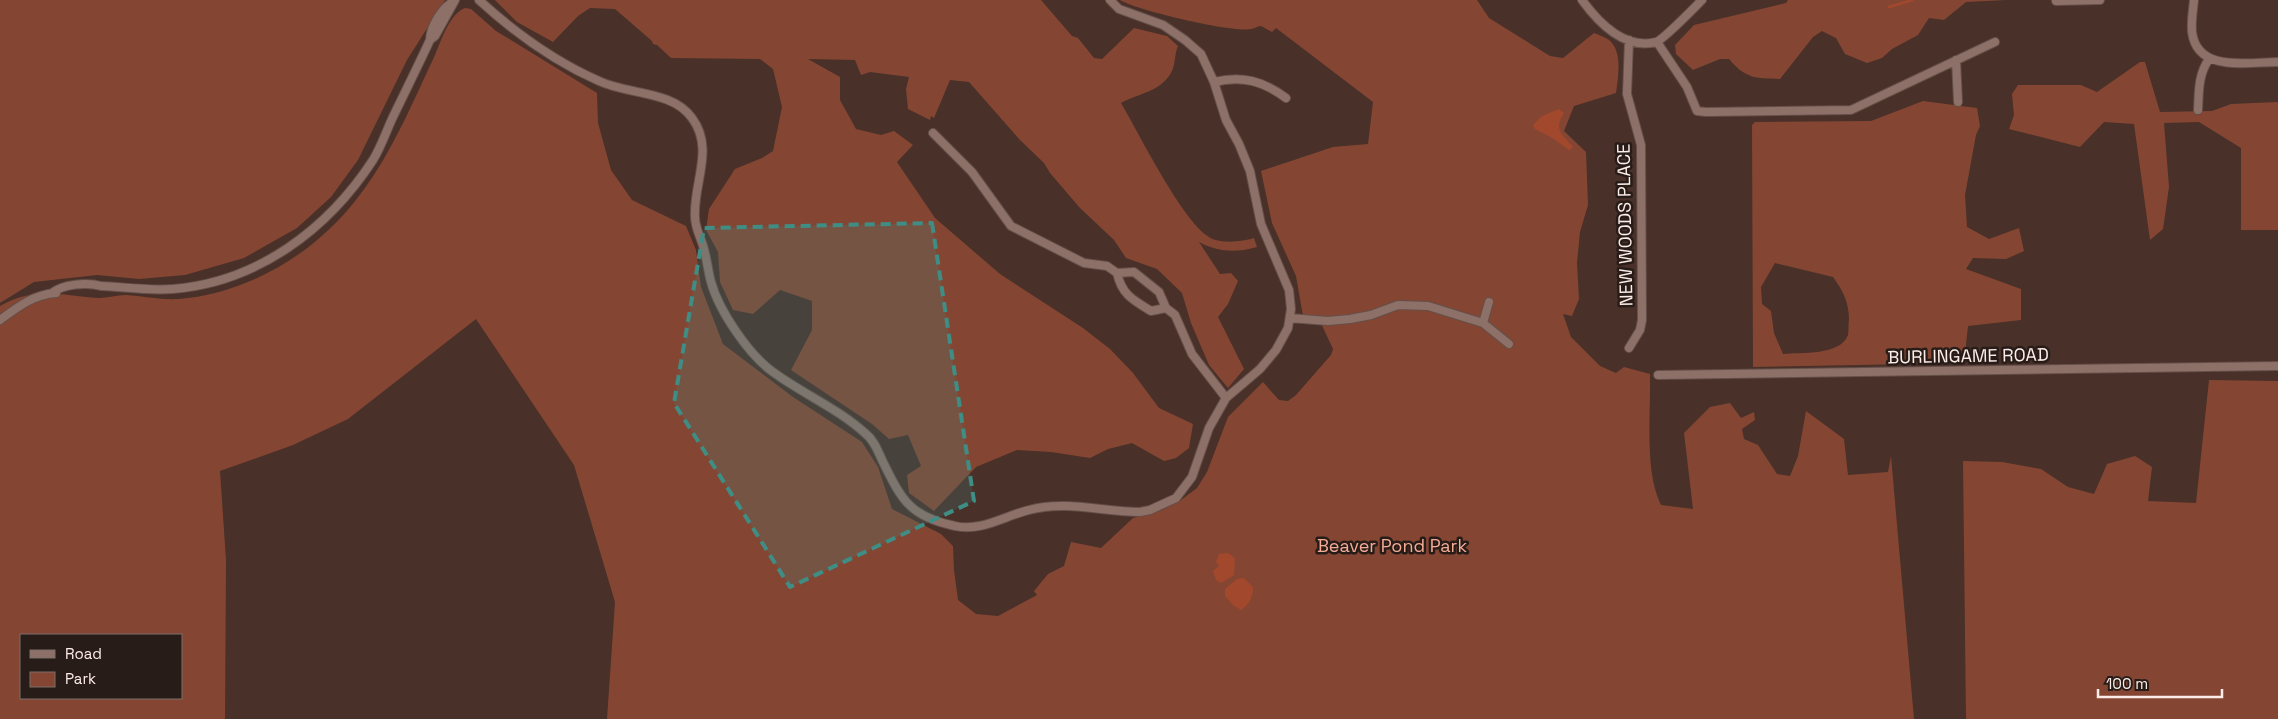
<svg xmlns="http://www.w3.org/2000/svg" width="2278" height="719" viewBox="0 0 2278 719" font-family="'Space Grotesk',sans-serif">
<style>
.green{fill:#844633;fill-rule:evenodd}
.water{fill:#a2482d}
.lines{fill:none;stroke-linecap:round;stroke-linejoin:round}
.stream{stroke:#a2482d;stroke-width:2.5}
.minor-casing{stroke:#654f49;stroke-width:10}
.minor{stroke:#8d7168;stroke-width:8}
.marked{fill:#3f8e86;fill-opacity:0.2;stroke:#3f8e86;stroke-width:4;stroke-dasharray:10 6;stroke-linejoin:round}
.labels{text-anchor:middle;stroke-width:5;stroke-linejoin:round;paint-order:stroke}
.street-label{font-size:18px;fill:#fdece7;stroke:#271c18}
.park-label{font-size:18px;fill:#f6ab95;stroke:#271c18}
</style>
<rect width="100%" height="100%" fill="#493029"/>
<path class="green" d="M0,0H445L407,60L358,160L331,197L297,228L244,258L185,275L139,279L97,275L34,282L0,303Z
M495,0H1041L1072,36L1078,38L1094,58L1102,59L1134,28L1167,36L1178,46C1174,55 1176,64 1171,73C1159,93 1138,93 1121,103C1140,135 1181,219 1209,237C1219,244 1242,242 1254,238L1257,247C1238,253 1216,252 1199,242L1220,274L1231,273L1238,281L1228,304L1218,317L1244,369L1228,388L1209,365L1191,323L1182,293L1157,269L1126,258L1114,240L1080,208L1050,173L1044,163L1019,139L969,82L950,80L934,118L931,116L930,120L908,109L906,89L909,77L870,72L861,75L855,60L808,59L840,77V100L856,129L881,135L894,131L913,145L897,162L935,218L1000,274L1083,328L1110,349L1133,373L1159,408L1193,424L1189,448L1176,458L1164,461L1132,443L1108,449L1090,458L1051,452L1017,450L976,467L934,511L909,493L907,475L921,466L908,435L889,439L872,424L791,370L812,330V301L780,290L753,314L733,310L720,282L718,252L706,230L709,209L735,169L762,158L773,151L782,107L773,69L760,59L671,58L657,45L653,44L652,41L615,9L590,8L578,16L553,42L517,22Z
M1120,0H1477L1489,18L1550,56L1563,58L1594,33C1599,35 1605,37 1609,40C1623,51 1618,78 1616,93L1574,106L1564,131L1586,152L1588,205L1580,232L1577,263L1579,299L1572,316L1563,314L1571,337L1600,366L1616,373L1624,367L1650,374C1651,413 1644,471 1661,505L1693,509L1684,433L1710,407L1730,403L1741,418L1754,412L1755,420L1742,429L1744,439L1758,445L1777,474L1790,476L1798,456L1806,411L1844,439L1848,475L1888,472L1891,456L1914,719H607L615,602L574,465L476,319L348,419L293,445L220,471L226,560L225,719H0V306C39,285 59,296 99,298C108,298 117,295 126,295C143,296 161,300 178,299C227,296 279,272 316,241C376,192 403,123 435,55C441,41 450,13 465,8L471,9L496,31L597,93L598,123L611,170L632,200L686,226L696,250L701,287L723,344L793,397L862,442L878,467L892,509L941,534L953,546L954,570L958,600L976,614L998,616L1037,595L1034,591L1048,574L1064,566L1071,542L1101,548L1133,518L1162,510L1181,500L1197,488L1207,472L1228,417L1263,382L1279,400L1288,401L1296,395L1331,355L1333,349L1319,319L1303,316L1296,276L1272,223L1261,171L1333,147L1368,144L1373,102L1276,28L1272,32L1261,26C1257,26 1254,29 1251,29C1232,33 1136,10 1120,0ZM21,635H181V698H21Z
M1788,0H2007L1966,2L1944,20L1929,18L1918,35L1892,49L1882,58L1867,63L1845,54L1836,38L1822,31L1813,37L1780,79C1755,78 1746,79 1729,59H1720L1693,70L1676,54L1675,45L1694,25L1786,3Z
M2140,62H2145L2160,112L2212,111L2231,104L2278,102V230H2241V148L2199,122L2164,123L2169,187L2163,229L2150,240L2134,124L2104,122L2080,147L2009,129L2014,115L2012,94L2018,85H2081L2097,92Z
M1923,101L1977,108L1980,126L1976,135L1965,195L1967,227L1989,239L2019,228L2024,251L2006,259L1973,258L1966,269L2021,289V320L1968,326L1964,363L1753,367L1752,125L1755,122L1871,121ZM1775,263L1833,277C1843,291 1849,302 1849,320C1848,324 1849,331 1848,335C1840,356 1801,352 1783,354L1774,333L1771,311L1762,304L1761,287Z
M2209,380L2278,381V719H1966L1963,461L2002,462L2041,469L2068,487L2094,494L2107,464L2135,456L2152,467L2148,501L2196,503Z"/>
<path class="water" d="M1559,109L1564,113C1553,130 1562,134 1573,147L1569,150L1554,139L1535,129L1533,125L1542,116Z
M1228,553L1235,558L1234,575L1221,583L1216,580L1213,571L1219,566L1216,562L1219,554Z
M1244,578L1253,587C1253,598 1249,604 1241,610L1233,605L1225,596V589L1237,579Z"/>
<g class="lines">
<path class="stream" d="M1889,7L1912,0"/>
<defs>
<path id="minor" d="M479,0C514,32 556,62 599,81C628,95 672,90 692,118C715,149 693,183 695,217C695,228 701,238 704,249C707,260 708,271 711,282C719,311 749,355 773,372C803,394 839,409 866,434C875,441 878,452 883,462C902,501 911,517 955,526C981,532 1004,516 1029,510C1066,500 1103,512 1140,512L1150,510L1176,498L1192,477L1209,428L1226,398L1260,369L1276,350L1288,328L1291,309L1289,290L1261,224L1250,171L1239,144L1226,120L1214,82L1201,54L1185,40L1163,25L1119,9L1110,0
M1582,0C1598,22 1624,50 1656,42C1663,40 1694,8 1702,0
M2194,0C2193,10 2191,21 2192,32C2197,73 2248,62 2278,62
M2056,1L2100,0
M430,40C430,28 442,7 453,2
M1629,40L1627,94L1641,145L1642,320L1640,330L1629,348
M1657,42L1687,87L1697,111L1706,112L1851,110L1995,42
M1956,60L1958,102
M1214,82C1242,75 1263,81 1286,98
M2198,110C2199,91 2198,75 2209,59
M933,133L972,172L1011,226L1084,263L1107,266L1117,273L1134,272L1159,292L1166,308L1175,315L1192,354L1226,398
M1117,273C1122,295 1133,300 1151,311L1166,308
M52,293C63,284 87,282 101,286C124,287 149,291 173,289C258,282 328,229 373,160C381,147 386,132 392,119C405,92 418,66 430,40L435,36L455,0
M1290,318L1328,321L1350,319L1371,315L1398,305L1428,306L1483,323L1509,344
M0,320C16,308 34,294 56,293
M1483,323L1489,302
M1658,375L2278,366"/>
</defs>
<use href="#minor" class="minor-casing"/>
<use href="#minor" class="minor"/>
</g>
<path class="marked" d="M932,223L974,501L790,587L674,403L704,228Z"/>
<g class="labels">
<g class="street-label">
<text transform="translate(1625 225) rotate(-91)" y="6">NEW WOODS PLACE</text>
<text transform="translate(1968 356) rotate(-1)" y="6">BURLINGAME ROAD</text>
</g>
<g class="park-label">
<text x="1392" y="552">Beaver Pond Park</text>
</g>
</g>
<rect x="20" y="634" width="162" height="65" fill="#271c18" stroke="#7d6f6b"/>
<rect x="30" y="650" width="25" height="8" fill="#8d7168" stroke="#7d6f6b"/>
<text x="65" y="659" font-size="15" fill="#fdece7">Road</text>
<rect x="30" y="672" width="25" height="15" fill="#844633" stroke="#7d6f6b"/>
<text x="65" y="684" font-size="15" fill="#fdece7">Park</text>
<path d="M2098 689v8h124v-8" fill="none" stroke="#fdece7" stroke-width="2.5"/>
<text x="2106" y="689" font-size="15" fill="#fdece7" stroke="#271c18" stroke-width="4" paint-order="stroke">100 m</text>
</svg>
